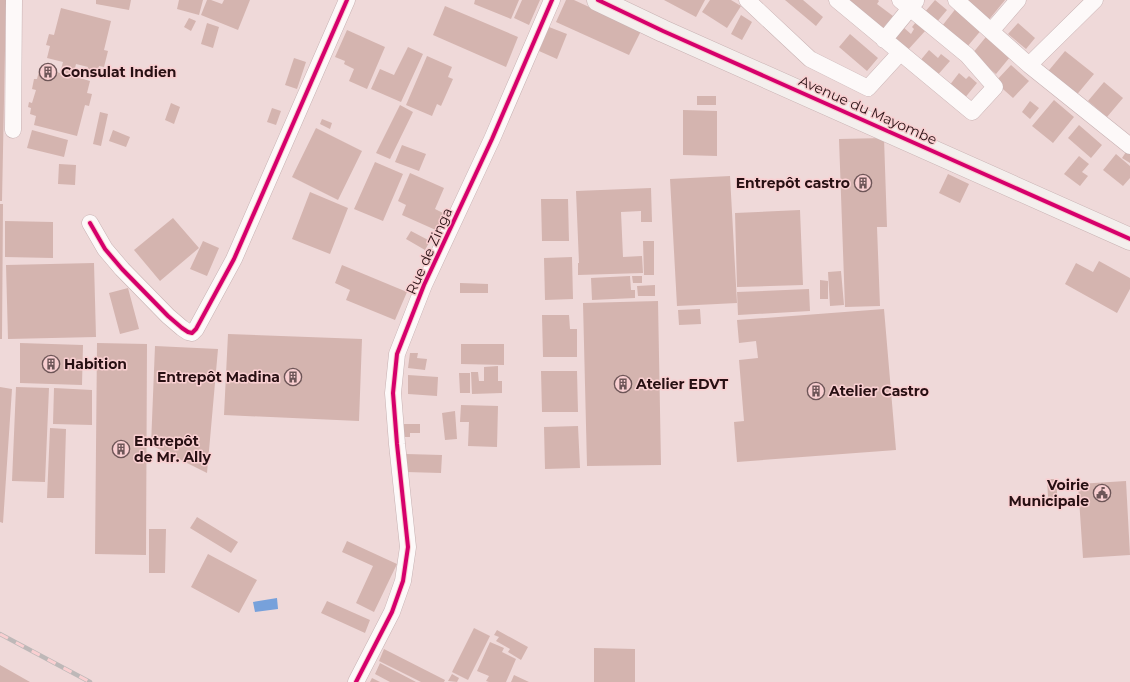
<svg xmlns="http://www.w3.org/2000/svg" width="1130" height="682" viewBox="0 0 1130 682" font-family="Montserrat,sans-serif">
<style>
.water{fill:#77a1db}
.building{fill:#d4b4af}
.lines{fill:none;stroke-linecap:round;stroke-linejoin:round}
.street-casing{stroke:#c7b1b2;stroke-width:17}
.secondary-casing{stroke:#c7b1b2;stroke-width:23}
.street{stroke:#fdf9f9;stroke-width:16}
.secondary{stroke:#f4efed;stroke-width:22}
.rail-casing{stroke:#beb8b8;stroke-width:4.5}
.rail{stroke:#f9cfd1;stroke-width:3;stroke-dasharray:9;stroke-linecap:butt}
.cycleway-casing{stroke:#f9cfd1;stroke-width:6}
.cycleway{stroke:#d6006c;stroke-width:4}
.labels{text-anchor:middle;stroke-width:3;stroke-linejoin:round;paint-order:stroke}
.poi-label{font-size:14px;font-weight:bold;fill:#281013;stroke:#f9cfd1;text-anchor:start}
.street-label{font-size:14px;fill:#281013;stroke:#f9cfd1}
</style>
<rect width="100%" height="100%" fill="#efd9d9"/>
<path class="water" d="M277,598L278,609L255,612L253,602Z"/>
<path class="building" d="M0,0H6L2,201H0Z
M96,0H131L129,10L96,4Z
M179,0H203L199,15L177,9Z
M207,0H211L222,4L224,0H250L238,30L201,15Z
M475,0H519L511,19L474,4Z
M522,0H540L529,25L514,18Z
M566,0H574L641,31L629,55L556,22Z
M664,0H705L696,17Z
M710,0H731L741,6L727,28L702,12Z
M785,0H803L823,17L816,26Z
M845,0H878L879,1L877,4L893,16L882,29Z
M935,0L947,10L936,23L924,13Z
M960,0H1005L987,22Z
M445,6L518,37L506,67L433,35Z
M957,7L983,28L967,47L942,26Z
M61,8L111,21L104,50L108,51L104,67L99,66L97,74L87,71L88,67L76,64L73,76L90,81L87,93L92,94L89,106L85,105L77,136L34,125L36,116L30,114L31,108L28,107L29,102L32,103L36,90L32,89L34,79H37L40,67L60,73L63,62L47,58L50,46L46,45L49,34L54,35Z
M741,15L752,22L742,40L731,34Z
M189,18L196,21L191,31L184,27Z
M916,22L926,30L906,52L892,40L903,27L911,34L914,29L912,27Z
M207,23L219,27L213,48L201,44Z
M1018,23L1035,38L1026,49L1008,34Z
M549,27L567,34L557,59L539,51Z
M347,30L385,47L367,89L349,81L354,69L344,64L345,61L335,57Z
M990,32L1010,57L996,74L972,54Z
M850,34L878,58L867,71L839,47Z
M408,47L423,54L401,102L371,89L380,69L394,75Z
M929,50L938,58L941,54L950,61L936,77L919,62Z
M1065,51L1094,74L1074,98L1045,75Z
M427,56L452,67L448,77L453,79L441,106L437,104L432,116L406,105Z
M294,58L306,62L297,89L285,85Z
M1011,65L1029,81L1013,98L995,82Z
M959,73L966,79L969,76L977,83L964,99L949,86Z
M1104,82L1123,98L1107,117L1088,101Z
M697,96H716V105H697Z
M1054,100L1074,117L1053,143L1032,126Z
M1030,101L1039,108L1030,119L1022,112Z
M171,103L180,107L174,124L165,120Z
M400,105L413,112L390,159L376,153Z
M272,108L281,111L276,125L267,122Z
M683,110L717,111V156L683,155Z
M100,112L108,114L101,146L93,144Z
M322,119L332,123L330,129L320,124Z
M1079,125L1102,145L1091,158L1068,138Z
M316,128L362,151L338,200L292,177Z
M32,130L68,140L64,157L27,148Z
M113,130L130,137L126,147L109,141Z
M884,138L887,227H877L880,306L845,307L839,139Z
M402,145L426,154L419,171L395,162Z
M1128,149L1130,150V163L1122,158Z
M1116,154L1130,166V178L1123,186L1103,170Z
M1079,156L1089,164L1082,172L1088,176L1080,186L1064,174Z
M375,162L403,174L383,221L354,209Z
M59,164L76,165L75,185L58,184Z
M410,173L444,188L435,209L445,214L438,231L402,215L406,205L398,201Z
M948,174L969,184L960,203L939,193Z
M730,176L737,303L677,306L670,179Z
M651,188L652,222H641V211L621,212L623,257L642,256L643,273L578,275V263H579L576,191Z
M310,192L348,208L330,254L292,239Z
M541,199H568L569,241H542Z
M0,204H3L2,339H0Z
M800,210L803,285L737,287L735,213Z
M173,218L199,248L160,281L134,250Z
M5,221L53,222V258L5,257Z
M411,231L430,241L425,250L406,239Z
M203,241L219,248L207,276L190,269Z
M643,241H654V275H644Z
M572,257L573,299L545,300L544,258Z
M1099,261L1130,278V289L1117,313L1065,284L1076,263L1093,272Z
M94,263L96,337L8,339L6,265Z
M342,265L407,292L395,320L346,300L350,290L335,283Z
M841,271L844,305L830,306L828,272Z
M630,276L631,290H635V298L592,300L591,278Z
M632,276H642V283H633Z
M820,280L828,281V299H820Z
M460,283L488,284V293H460Z
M655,285V296H638L637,286Z
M128,288L139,329L120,334L109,293Z
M809,289L810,311L738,315L737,292Z
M658,301L661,465L587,466L583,303Z
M700,309L701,324L679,325L678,310Z
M884,309L896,450L737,462L734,422L744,421L739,360L758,358L756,341L739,343L737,320Z
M542,315H569L570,329H577V357H543Z
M228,334L362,339L359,421L224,415Z
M20,343L83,345L82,385L20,383Z
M97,343L147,344L146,555L95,554Z
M461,344H504V365L461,364Z
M155,346L218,349L207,473L151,445Z
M410,353H418L417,358L427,359L425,370L408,368Z
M498,366V381H502V393L472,394L471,372H478L479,381H484V367Z
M541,371H577L578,412H542Z
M459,373H470V393H460Z
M408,375L438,377L437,396L408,394Z
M0,387L12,389L3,523L0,522Z
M16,387L49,388L45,482L12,481Z
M54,388L92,390V425L53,424Z
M461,405L498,406L497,447L468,446L469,422H460Z
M455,411L457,439L445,440L442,413Z
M404,424H420V433H410V437H404Z
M578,426L580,468L545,469L544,427Z
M50,428L66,429L64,498H47Z
M406,454L442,455L441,473L406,472Z
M1047,479H1057V497H1048Z
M1126,481L1130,555L1083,558L1078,484Z
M197,517L238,542L231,553L190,528Z
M149,529H166L165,573H149Z
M347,541L397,564L374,612L356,603L373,566L342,552Z
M208,554L257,580L239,613L191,587Z
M327,601L370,620L365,633L321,613Z
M474,628L490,636L468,680L452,672Z
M497,630L528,647L521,660L508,652L510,649L496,641L499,637L494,635Z
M490,642L504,648L502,652L516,659L506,682H489L486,681L489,676L477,671Z
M594,648L635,649V682H594Z
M384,649L445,680L444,682H421L379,661Z
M380,663L416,682H390L375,674Z
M0,665L30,682H0Z
M452,674L459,678L457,682L448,681Z
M514,675L529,682H511Z
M372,678L380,682H370Z"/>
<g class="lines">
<defs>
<path id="street" d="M747,0L810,59L868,88L900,53
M837,0L972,112L995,87L967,55L900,0
M956,0L1029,65L1130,146
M992,30L1018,0
M884,40L916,1
M1029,65L1095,0
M13,130L14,0
M90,223L105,249L122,269L168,316L182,328L188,332L192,333L196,329L234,259L347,0
M356,682L392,612L403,581L408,547L397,444L393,393L397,354L424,285L492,139L552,0"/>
<path id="secondary" d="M598,0L663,31L1130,239"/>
</defs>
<use href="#street" class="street-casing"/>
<use href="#secondary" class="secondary-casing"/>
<use href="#street" class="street"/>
<use href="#secondary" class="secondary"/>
<defs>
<path id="rail" d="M0,634L90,682"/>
</defs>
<use href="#rail" class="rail-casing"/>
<use href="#rail" class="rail"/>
<defs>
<path id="cycleway" d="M598,0L663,31L1130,239
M90,223L105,249L122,269L168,316L182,328L188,332L192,333L196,329L234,259L347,0
M356,682L392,612L403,581L408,547L397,444L393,393L397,354L424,285L492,139L552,0"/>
</defs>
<use href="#cycleway" class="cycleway-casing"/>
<use href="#cycleway" class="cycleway"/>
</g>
<defs>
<symbol id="building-ring" viewBox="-11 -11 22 22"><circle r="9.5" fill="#f9cfd1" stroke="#6e5658" stroke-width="1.5"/><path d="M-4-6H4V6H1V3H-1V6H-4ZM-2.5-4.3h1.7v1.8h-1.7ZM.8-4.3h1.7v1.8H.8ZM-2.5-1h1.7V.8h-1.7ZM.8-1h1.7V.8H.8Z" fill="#6e5658"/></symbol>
<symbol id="civic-ring" viewBox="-11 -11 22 22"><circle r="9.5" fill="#f9cfd1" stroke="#6e5658" stroke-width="1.5"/><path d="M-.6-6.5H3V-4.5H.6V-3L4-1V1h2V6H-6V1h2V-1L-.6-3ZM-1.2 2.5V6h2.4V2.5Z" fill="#6e5658"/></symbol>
</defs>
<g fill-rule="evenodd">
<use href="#building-ring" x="38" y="62" width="20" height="20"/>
<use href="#building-ring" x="853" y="173" width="20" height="20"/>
<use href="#building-ring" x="41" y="354" width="20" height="20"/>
<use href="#building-ring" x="283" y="367" width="20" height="20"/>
<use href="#building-ring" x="613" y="374" width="20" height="20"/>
<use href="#building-ring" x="806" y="381" width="20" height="20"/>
<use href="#building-ring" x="111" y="439" width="20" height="20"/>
<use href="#civic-ring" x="1092" y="483" width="20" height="20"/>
</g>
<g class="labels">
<g class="poi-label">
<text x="61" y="77">Consulat Indien</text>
<text x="850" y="188" text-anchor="end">Entrepôt castro</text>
<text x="64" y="369">Habition</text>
<text x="280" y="382" text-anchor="end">Entrepôt Madina</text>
<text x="636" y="389">Atelier EDVT</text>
<text x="829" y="396">Atelier Castro</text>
<text x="134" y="446">Entrepôt<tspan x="134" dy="16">de Mr. Ally</tspan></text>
<text x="1089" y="490" text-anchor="end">Voirie<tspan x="1089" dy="16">Municipale</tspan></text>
</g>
<g class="street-label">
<text transform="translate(868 110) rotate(24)" y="5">Avenue du Mayombe</text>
<text transform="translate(429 251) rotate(-66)" y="5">Rue de Zinga</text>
</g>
</g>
</svg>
